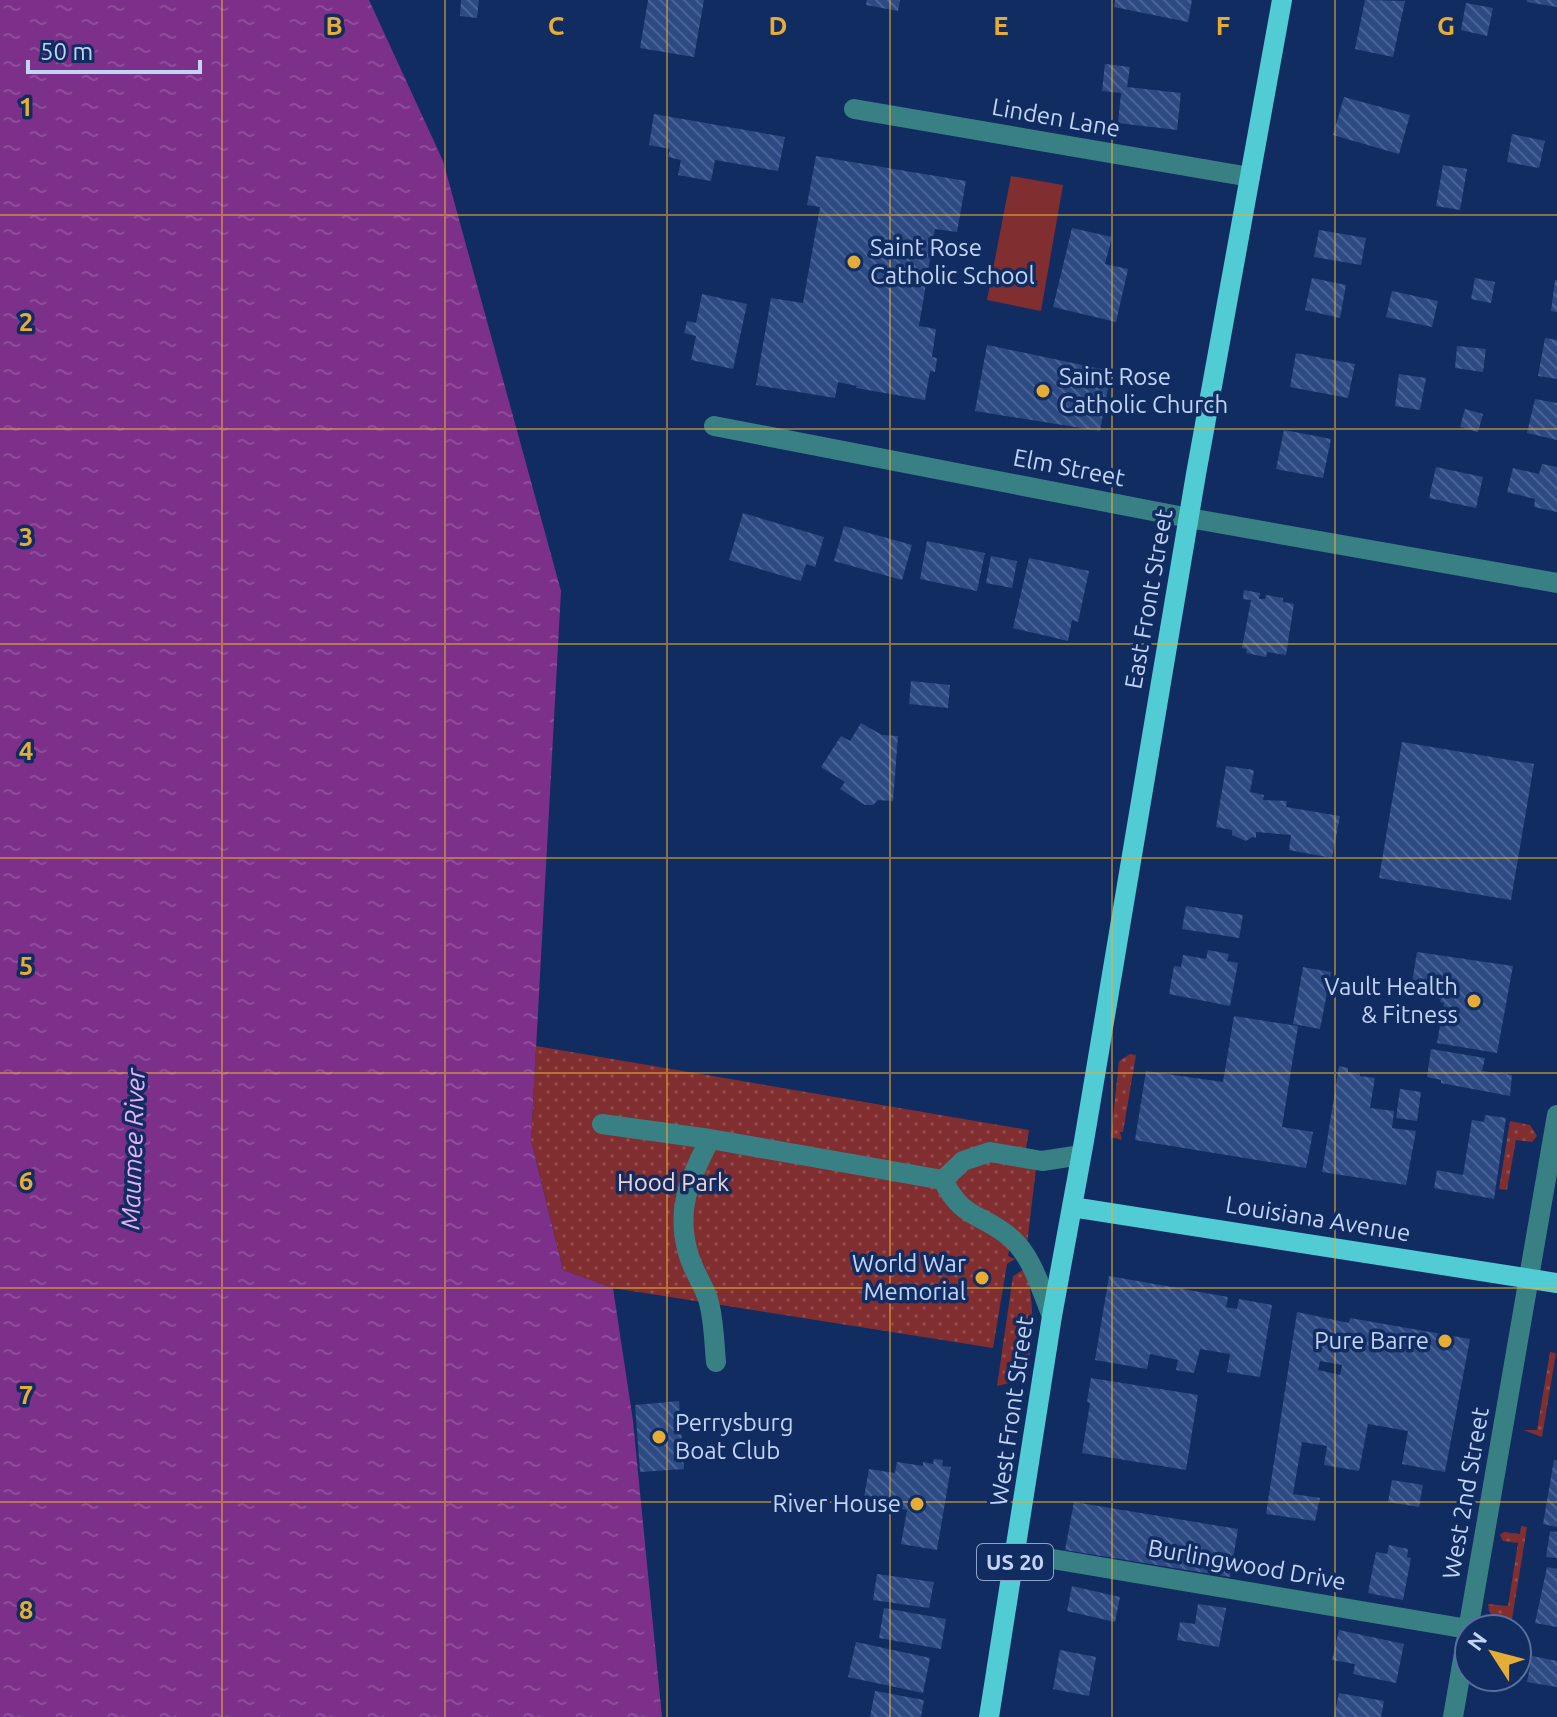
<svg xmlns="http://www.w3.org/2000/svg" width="1557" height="1717" viewBox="0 0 1557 1717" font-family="Ubuntu,sans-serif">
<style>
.green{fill:url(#green-dots)}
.pitch{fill:#812e30}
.water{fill:url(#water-ripples)}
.building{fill:url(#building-back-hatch);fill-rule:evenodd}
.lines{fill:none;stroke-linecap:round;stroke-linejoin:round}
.minor{stroke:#398085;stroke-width:20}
.major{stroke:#52ccd4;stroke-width:20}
.grid{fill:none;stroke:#e5ad35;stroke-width:2;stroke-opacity:0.55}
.poi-dot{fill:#e5ad35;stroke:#112c61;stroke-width:3}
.labels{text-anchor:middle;stroke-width:7;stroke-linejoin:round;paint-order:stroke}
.shield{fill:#112c61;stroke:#8da2c9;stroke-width:2}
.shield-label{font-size:22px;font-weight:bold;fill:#c2d4f5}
.street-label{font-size:24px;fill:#c2d4f5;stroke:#112c61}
.poi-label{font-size:24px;fill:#c2d4f5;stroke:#112c61;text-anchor:end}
.park-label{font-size:24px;fill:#f3d2d0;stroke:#112c61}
.water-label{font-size:26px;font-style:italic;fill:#e9aef3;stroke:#112c61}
.grid-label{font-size:26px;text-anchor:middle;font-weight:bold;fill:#e5ad35;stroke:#112c61;stroke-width:7;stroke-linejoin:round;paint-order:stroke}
</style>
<defs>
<pattern id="green-dots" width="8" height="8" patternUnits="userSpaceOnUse" patternTransform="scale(2)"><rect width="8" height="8" fill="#812e30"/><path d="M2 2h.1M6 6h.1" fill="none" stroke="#914b4f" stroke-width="1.8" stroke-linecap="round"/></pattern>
<pattern id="water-ripples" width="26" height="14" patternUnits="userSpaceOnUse" patternTransform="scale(2)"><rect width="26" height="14" fill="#7d308a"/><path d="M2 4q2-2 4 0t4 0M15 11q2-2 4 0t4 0" fill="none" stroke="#8e4d9b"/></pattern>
<pattern id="building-back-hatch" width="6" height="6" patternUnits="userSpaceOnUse" patternTransform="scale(2)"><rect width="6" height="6" fill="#2d4a82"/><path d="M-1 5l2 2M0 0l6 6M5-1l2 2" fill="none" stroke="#4a6394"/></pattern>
</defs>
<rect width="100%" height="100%" fill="#112c61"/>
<path class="green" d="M536,1046L1029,1130L1023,1166L1036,1169L1027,1244L1013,1230L1008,1256L1015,1259L1007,1264L993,1348L613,1288L563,1270L531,1140Z
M1130,1054L1136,1055L1123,1132H1120L1122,1140L1111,1137L1119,1061Z
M1510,1121L1530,1125L1537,1136L1532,1142L1516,1140L1507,1190L1499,1189Z
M1026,1268C1033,1297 1039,1358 1018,1381L997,1386L1013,1276Z
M1550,1352L1556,1353L1542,1437L1523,1430H1537Z
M1521,1526L1527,1527L1511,1625L1497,1623L1489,1611L1488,1604L1508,1606L1518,1543L1503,1541L1500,1535L1504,1532L1520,1534Z"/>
<path class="pitch" d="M1011,176L1063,185L1041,311L987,300Z"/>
<path class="water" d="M0,0H369L443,161L561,591L531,1140L563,1270L613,1288L633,1421L662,1717H0Z"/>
<path class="building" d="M461,0H479L477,18L460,16Z
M648,0H704L694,57L640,48Z
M867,0H900L898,11L866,5Z
M1115,0H1192L1188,22L1114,7Z
M1365,0L1405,1L1393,57L1355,49Z
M1527,0H1557V7L1527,2Z
M1466,3L1493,8L1487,36L1461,30Z
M1105,64L1130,67L1127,87L1181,93L1177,130L1118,123L1121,93L1102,91Z
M1344,97L1410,115L1399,154L1333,135Z
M654,114L785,137L778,171L715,160L711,181L678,175L681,160L668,157L670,149L649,145Z
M1512,134L1545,141L1539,168L1507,162Z
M816,156L966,181L957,232L935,229L919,326L936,329L932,357L937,358L935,372L930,371L925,400L856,388L857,386L838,382L835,398L756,385L771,298L803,303L820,207L807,205Z
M1443,165L1467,169L1460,210L1436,206Z
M1072,228L1112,237L1105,264L1128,269L1116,322L1053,307Z
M1319,230L1366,238L1361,265L1314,257Z
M1312,278L1346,285L1340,318L1305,310Z
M1475,278L1495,282L1491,303L1471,299Z
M1555,280H1557V312L1551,311Z
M1392,291L1438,301L1432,327L1386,317Z
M702,294L747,304L733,369L691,360L696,336L684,333L687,321L696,323Z
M1545,338L1557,340V379L1538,376Z
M987,345L1111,371L1100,431L975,411Z
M1457,346L1486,349L1483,372L1455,368Z
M1296,353L1355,364L1348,398L1290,387Z
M1399,374L1426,378L1420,410L1395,406Z
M1535,399L1557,403V440L1527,433Z
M1465,409L1483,414L1478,432L1460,427Z
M1284,430L1331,439L1323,478L1276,469Z
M1542,464L1557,467V512L1534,507L1535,499L1507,492L1513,468L1539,474Z
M1436,467L1483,477L1476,508L1429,498Z
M743,513L824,537L815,567L806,564L801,581L729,560Z
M844,526L912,545L902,580L834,561Z
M927,541L985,553L977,591L920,579Z
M991,556L1017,561L1012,588L986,583Z
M1029,558L1089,571L1078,622L1072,620L1068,641L1013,628Z
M1244,590L1260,593L1259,599H1265L1266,595L1283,598V602L1294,604L1286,655L1267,652L1266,657L1246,653L1247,649L1242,648L1251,600L1243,599Z
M911,681L950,685L948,708L909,704Z
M861,723L882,735L898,736L893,801L878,800L873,805H865L840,789L845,782L821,767L841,736L850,741Z
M1402,742L1534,764L1511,900L1379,878Z
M1226,766L1254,770L1250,792L1264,795L1263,800L1287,801L1286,807L1340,816L1332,858L1289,850L1291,835L1256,832V838L1252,837L1246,841L1232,835V830L1216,827Z
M1186,906L1243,915L1239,938L1182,929Z
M1208,950L1229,954L1227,961L1238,963L1230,1006L1169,994L1174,966L1181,967L1183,955L1206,959Z
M1417,952L1513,966L1497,1053L1437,1043L1444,1003L1440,1002L1441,999L1410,994Z
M1303,967L1331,972L1320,1029L1293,1024Z
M1234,1016L1298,1026L1282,1127L1313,1132L1306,1168L1135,1140L1146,1071L1223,1082Z
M1431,1049L1485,1058L1482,1071L1512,1075L1510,1096L1441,1083V1080L1427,1077Z
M1339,1066L1348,1068V1072L1360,1074V1076L1375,1078L1370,1108L1394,1111L1392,1128L1416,1131L1406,1185L1322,1172Z
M1400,1089L1421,1092L1417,1121L1396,1118Z
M1485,1115L1506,1118L1494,1199L1434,1188L1437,1170L1463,1175L1472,1120L1484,1122Z
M1109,1276L1228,1297L1226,1307L1237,1309L1239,1299L1272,1305L1260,1377L1227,1372L1230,1354L1200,1349L1194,1373L1176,1370L1178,1360L1150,1354L1147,1369L1095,1360Z
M1297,1312L1349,1323L1350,1318L1470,1339L1445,1472L1402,1464L1408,1431L1368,1424L1359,1471L1324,1465L1327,1446L1302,1442L1293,1494L1320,1498L1315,1521L1266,1514ZM1320,1361L1342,1365L1340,1375L1318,1370Z
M1091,1378L1198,1395L1186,1470L1082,1453L1090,1403L1087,1402Z
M679,1401L684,1469L640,1472L635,1405Z
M934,1459L943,1460L942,1466L951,1467L937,1550L901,1544L907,1510L889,1506L890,1501L864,1497L869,1469L895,1473L897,1462L923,1466V1462L933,1464Z
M1554,1460L1557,1461V1527L1543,1524Z
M1392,1480L1423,1485L1419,1507L1388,1502Z
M1074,1502L1238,1529L1230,1577L1065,1550Z
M1550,1531L1557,1532V1558L1546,1557Z
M1389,1545L1408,1549L1407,1557L1411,1558L1403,1600L1368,1593L1376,1552L1387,1554Z
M1547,1567L1557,1569V1627L1535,1623Z
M877,1574L934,1582L929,1608L873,1600Z
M1072,1586L1120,1597L1115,1622L1067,1611Z
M1198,1604L1226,1608L1219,1647L1177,1640L1180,1622L1195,1624Z
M884,1608L946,1619L941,1649L879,1638Z
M1339,1630L1404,1644L1396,1683L1353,1674L1355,1664L1332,1660Z
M856,1642L930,1658L923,1693L848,1677Z
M1060,1650L1096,1657L1089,1696L1053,1689Z
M1532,1656L1557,1661V1687L1527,1682Z
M875,1691L924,1700L921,1717H870Z
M1339,1693L1384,1701L1381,1717H1334Z"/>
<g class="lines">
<path class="minor" d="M854,109L1250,177
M714,426L1189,518L1557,583
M602,1124L710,1139L943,1180
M710,1139C689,1180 674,1212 690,1259C695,1273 703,1285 708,1299C714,1319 714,1341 716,1362
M943,1180C963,1221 983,1213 1012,1239C1033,1258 1041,1290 1052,1316
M943,1180L963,1161L990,1152L1042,1161L1081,1155
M1017,1553L1468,1629
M1453,1717L1557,1115"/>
<path class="major" d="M1072,1207L1557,1283
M989,1717L1052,1316L1084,1141L1196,474L1282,0"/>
</g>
<path class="grid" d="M222,0V1717M445,0V1717M667,0V1717M890,0V1717M1112,0V1717M1335,0V1717M0,215H1557M0,429H1557M0,644H1557M0,858H1557M0,1073H1557M0,1288H1557M0,1502H1557"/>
<g class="poi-dot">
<circle cx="854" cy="262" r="8"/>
<circle cx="1043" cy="391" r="8"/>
<circle cx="1474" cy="1001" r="8"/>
<circle cx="982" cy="1278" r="8"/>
<circle cx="1445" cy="1341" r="8"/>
<circle cx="659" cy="1437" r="8"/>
<circle cx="917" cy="1504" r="8"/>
</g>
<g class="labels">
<rect class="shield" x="977" y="1544" width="76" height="36" rx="6"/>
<g class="shield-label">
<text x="1015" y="1570">US 20</text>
</g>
<g class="street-label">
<text transform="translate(1056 118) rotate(10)" y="8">Linden Lane</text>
<text transform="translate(1069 468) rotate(11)" y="8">Elm Street</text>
<text transform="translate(1149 599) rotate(-80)" y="8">East Front Street</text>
<text transform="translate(1318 1219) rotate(9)" y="8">Louisiana Avenue</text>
<text transform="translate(1012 1411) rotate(-82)" y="8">West Front Street</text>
<text transform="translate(1466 1493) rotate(-80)" y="8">West 2nd Street</text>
<text transform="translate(1247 1565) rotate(10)" y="8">Burlingwood Drive</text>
</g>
<g class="poi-label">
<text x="870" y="256" text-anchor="start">Saint Rose<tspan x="870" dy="28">Catholic School</tspan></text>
<text x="1059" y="385" text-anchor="start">Saint Rose<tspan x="1059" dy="28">Catholic Church</tspan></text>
<text x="1458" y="995">Vault Health<tspan x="1458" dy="28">&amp; Fitness</tspan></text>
<text x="966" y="1272">World War<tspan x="966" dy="28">Memorial</tspan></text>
<text x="1429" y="1349">Pure Barre</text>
<text x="675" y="1431" text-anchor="start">Perrysburg<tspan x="675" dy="28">Boat Club</tspan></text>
<text x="901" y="1512">River House</text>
</g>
<g class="park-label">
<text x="673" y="1191">Hood Park</text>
</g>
<g class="water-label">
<text transform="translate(133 1149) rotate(-88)" y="9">Maumee River</text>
</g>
</g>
<g class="grid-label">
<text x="334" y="35">B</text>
<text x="556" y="35">C</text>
<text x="778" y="35">D</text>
<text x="1001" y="35">E</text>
<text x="1223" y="35">F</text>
<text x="1446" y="35">G</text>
<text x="26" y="116">1</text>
<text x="26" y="331">2</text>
<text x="26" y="546">3</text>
<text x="26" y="760">4</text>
<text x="26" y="975">5</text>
<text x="26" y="1190">6</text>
<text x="26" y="1404">7</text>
<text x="26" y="1619">8</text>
</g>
<g transform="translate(1493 1653) rotate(306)"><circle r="38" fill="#112c61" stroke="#586f9c" stroke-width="2"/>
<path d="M0-6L14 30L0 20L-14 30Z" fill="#e5ad35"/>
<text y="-12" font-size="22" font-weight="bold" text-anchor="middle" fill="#c2d4f5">N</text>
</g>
<path d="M28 60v12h172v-12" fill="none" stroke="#c2d4f5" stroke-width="4"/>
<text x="40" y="60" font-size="24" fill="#c2d4f5" stroke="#112c61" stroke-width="6" paint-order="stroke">50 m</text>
</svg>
